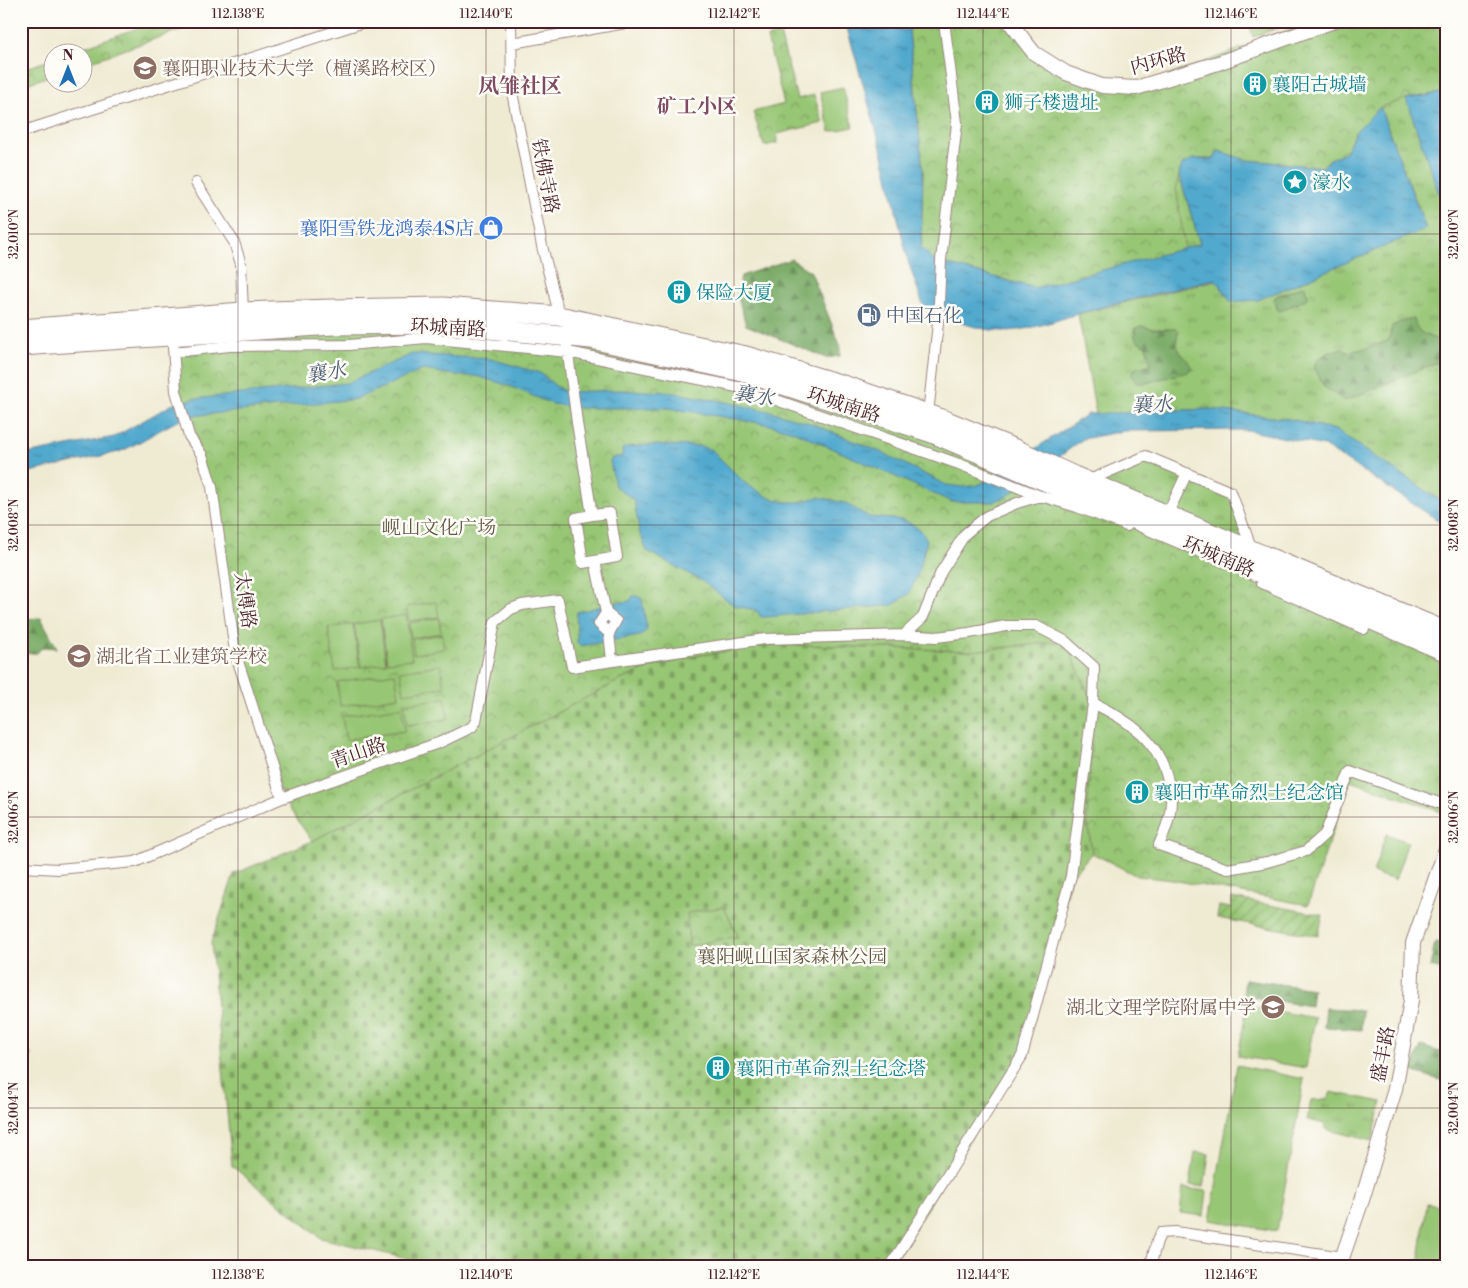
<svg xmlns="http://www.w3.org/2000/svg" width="1468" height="1288" viewBox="0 0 1468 1288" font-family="'Libre Bodoni','Noto Serif SC',serif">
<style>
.grass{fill:url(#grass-tufts);stroke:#707250}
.forest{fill:url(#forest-firs);stroke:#626548}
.cemetery{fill:url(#cemetery-stones);stroke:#707250}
.park{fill:url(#park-crowns);stroke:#707250}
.garden{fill:url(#garden-furrows);stroke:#707250}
.pitch{fill:#97c674;stroke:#707250}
.water{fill:url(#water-ripples);stroke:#4e647c}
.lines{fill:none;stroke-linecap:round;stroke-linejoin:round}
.street-casing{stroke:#9c857f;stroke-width:12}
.secondary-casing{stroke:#9c857f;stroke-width:16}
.highway-casing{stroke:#9c857f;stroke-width:21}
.street{stroke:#fff;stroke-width:10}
.secondary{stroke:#fff;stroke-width:14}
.highway{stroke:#fff;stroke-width:19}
.ticks{fill:none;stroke:#4a1f2b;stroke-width:1;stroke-opacity:0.45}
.labels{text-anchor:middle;stroke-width:5;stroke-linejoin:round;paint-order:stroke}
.street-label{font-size:19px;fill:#4a1f2b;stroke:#fdfcf7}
.education-label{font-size:19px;fill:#785e54;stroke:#fdfcf7;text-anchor:start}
.culture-label{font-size:19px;fill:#0d838f;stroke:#fdfcf7;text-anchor:start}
.shop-label{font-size:19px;fill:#366cbe;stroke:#fdfcf7;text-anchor:end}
.service-label{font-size:19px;fill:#4e5e75;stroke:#fdfcf7;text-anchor:start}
.park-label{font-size:19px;fill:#655945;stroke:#fdfcf7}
.neighbourhood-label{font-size:20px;font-weight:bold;fill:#804c63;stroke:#fdfcf7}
.water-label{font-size:20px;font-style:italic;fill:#4d5d74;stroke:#fdfcf7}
.quarter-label{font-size:21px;font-weight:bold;fill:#804c63;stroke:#fdfcf7}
.neatline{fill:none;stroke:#4a1f2b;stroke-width:2}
.ticks-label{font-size:12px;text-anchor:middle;fill:#4a1f2b}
</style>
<defs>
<pattern id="grass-tufts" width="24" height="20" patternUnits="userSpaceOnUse" patternTransform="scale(1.25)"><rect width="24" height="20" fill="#97c674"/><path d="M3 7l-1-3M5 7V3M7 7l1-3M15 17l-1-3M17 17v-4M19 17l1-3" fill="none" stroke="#7da05f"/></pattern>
<pattern id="forest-firs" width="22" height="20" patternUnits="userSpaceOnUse" patternTransform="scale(1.25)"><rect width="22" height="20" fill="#79ab66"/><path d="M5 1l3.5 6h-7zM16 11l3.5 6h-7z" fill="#658b54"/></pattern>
<pattern id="cemetery-stones" width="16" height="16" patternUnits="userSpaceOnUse" patternTransform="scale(1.25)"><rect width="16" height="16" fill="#97c674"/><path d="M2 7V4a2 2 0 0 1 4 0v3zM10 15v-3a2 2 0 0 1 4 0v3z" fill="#7da05f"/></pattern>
<pattern id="park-crowns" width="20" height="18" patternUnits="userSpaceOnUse" patternTransform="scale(1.25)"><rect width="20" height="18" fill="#97c674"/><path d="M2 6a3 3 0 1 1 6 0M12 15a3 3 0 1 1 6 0" fill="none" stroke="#7da05f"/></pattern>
<pattern id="garden-furrows" width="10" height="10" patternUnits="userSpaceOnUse" patternTransform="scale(1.25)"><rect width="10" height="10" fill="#97c674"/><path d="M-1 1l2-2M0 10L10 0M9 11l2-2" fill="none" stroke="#7da05f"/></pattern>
<pattern id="water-ripples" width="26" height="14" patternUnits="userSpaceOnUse" patternTransform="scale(1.25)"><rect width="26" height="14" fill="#51a9ce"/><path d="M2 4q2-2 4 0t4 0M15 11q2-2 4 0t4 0" fill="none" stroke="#4589a7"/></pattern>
</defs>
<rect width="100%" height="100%" fill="#fdfcf7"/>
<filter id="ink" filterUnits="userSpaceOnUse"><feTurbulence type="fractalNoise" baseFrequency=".02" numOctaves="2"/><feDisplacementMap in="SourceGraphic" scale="10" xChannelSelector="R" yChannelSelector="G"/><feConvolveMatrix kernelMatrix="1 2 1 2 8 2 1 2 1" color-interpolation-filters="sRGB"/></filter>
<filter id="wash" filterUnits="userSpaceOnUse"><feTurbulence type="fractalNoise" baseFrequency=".0096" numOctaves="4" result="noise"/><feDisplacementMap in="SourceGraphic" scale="20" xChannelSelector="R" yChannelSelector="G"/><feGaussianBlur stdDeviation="1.12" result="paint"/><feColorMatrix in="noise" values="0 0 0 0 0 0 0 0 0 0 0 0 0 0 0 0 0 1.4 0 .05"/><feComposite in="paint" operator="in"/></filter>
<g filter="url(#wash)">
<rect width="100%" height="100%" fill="#efebd3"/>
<path class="grass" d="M1447,21V92L1407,99L1445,211L1447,210V505L1335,430L1295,420L1209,409L1096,414L1078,314L1426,228L1380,108L1179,174L1200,244L1035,288L934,261L918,120L969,117Z
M1146,456L1231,492L1252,550L1086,481Z
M21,1040L31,1055L27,1085H21Z
M1331,1092L1382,1102L1372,1141L1325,1129V1124L1307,1120L1311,1100L1328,1099Z"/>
<path class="forest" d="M791,259L811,272L840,345V356L826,358L746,325L737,294L741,276Z
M1302,286L1305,287L1308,298L1280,311L1277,309L1274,299L1275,297Z
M1408,319H1414C1415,322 1416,328 1419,330C1423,336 1437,338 1444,343L1446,352L1445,359L1345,401L1324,387L1314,366C1319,354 1332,351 1343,348L1347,352L1368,348L1389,340L1392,326Z
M1142,326L1153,329H1176L1178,332C1173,355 1186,352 1191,368L1188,372L1145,383H1136L1132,374L1134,369L1151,364L1146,346C1138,342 1133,339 1134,329Z
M41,618L57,648L43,647L37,653H21V619Z
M1435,942L1447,944V971L1430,967Z
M1245,979L1313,989L1311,1006L1243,996Z
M1326,1008L1362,1010L1361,1030L1324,1027Z
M1421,1046L1447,1054V1082L1411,1071Z"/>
<path class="cemetery" d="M1065,641L1093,703L1092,853L1071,876L1022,1056L890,1267H440L321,1238L232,1166L211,943L234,874L312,841L618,681L654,666L700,655L776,644L970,651Z"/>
<path class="park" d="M157,21H206L83,64L82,52H70Z
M908,21H1009L1066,73L1136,88L1314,21H1447V92L1406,99L1380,107L1356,131L1345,152L1330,159L1323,167L1247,160L1218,151L1214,159H1193L1182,165L1176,187L1185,249L1035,288L934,261L921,247L923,172Z
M780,34L797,99L814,95L823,123L777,134V143L764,146L753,112L784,104L767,38Z
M52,59V75L21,86V70Z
M559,316L746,356L1447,650V814L1350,780L1308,905L1172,880L1137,876L1092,853L1087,817L1093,703L1065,641L970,651L776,644L700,655L654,666L618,681L312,841L282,798L235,652L212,487L192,444L164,319Z
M724,907L738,936L689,946L687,913Z"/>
<path class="garden" d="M1232,898L1323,915L1318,936L1217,918L1219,906L1231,908Z"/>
<path class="pitch" d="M1249,21H1297L1253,37Z
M843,87L853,127L830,132L820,92Z
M436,602L439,617L409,621L406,607Z
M406,615L412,659L387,662L381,619Z
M439,618L441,633L411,638L409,623Z
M380,620L386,663L361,667L354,624Z
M353,624L360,667L335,671L328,628Z
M442,634L444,649L414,654L412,639Z
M441,665L444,687L404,693L400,671Z
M395,673L399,697L340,706L337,682Z
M445,698L448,719L407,725L404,704Z
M401,707L405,731L346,740L342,716Z
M1386,834L1408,842L1395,880L1373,873Z
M1247,1006L1315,1018L1306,1068L1238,1056Z
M1237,1065L1304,1079L1277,1231L1210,1220Z
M1195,1152L1209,1154L1204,1187L1190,1185Z
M1183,1188L1207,1191L1204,1216L1180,1213Z
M1427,1204L1447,1207V1267H1418Z"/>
<path class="water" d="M845,21H908L923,172L921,247L934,261L1035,288L1200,244L1179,174L1182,165L1193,159H1214L1218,151L1247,160L1323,167L1330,159L1345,152L1356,131L1380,107L1426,229L1258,300L1231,302L1215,279C1169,291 1123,301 1077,314C1054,321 1031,330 1006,331C977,331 948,319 923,305L908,261L882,151Z
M1447,92V210L1445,211L1406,99Z
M412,354L491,359L540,373L558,388L567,392L620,390L669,392L716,400L773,412L813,424L883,453L946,485L964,487L978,485L986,481L1088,414L1209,409L1295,420L1335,430L1447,505V526L1324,446L1247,430L1123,431L1083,439L1006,497L993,502H952L793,431L766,424L668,408H580L552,404L507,385L476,376H461L423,370L356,399L191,416C165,424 144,442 119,452L21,474V455L114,437L173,404L194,399L347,383Z
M650,445L700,446L712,450L746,484L768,497L784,502H799L819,497L845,503L869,517L903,520L915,526L923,533L927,540L919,571L909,594L893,605L766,617H761L756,610L735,606L702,581L647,551L639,531L634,500L615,486L610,462L612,458L622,456L623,449L626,447Z
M633,596H637L642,599L647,630L640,636L580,646L577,642C578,631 575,622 577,612C595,608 611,603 630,601Z"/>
</g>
<g filter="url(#ink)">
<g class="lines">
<defs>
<path id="street" d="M511,21L512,92L542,246L560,318
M512,43L637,21
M21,132L367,21
M196,183L234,242L241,264L243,312
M567,346L577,423L592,515L576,518L583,563L617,557L610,513L592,515
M173,347L176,391L189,436L202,455L212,487L235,652L282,798
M174,352L230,346L349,345L426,338L568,352L742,388L959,464L1040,496
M928,414L938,323L941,260L957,123L944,21
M1087,481L1146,456L1231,492L1252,550
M1041,496L1077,507L1127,526
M1167,515L1187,473
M595,561L606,613L616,621L609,633
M1262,583L1364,629
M606,613L599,624L609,633L612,660
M904,635L923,617L941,572L965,534L987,516L1017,503L1040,496
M21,867L58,869L135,862L282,798L441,742L472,727L476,721L495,622L511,609L522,605L558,600L572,667L765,639L904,635L936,637L969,633L1006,626H1036L1065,641L1094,667L1093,703C1128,720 1159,740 1168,781C1169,787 1172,794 1171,800C1171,816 1165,831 1159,845L1228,869L1267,862L1306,851L1325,834L1350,771L1447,806
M890,1267L1022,1056L1071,876L1093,703
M1150,1267L1157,1241L1161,1233L1175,1232L1343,1257"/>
<path id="secondary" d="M1009,21L1034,53L1066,73L1102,86L1136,88L1218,63L1334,21
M1339,1267L1363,1197L1395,1089L1411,1001L1413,943L1447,846"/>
<path id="highway" d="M21,329L243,312L332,309L443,307L559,316L746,356L843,385L942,419L1015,449L1074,476L1447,632
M21,346L333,325L439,324L591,339L743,372L932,433L1447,652"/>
</defs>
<use href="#street" class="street-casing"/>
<use href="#secondary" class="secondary-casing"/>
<use href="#highway" class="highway-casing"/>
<use href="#street" class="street"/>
<use href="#secondary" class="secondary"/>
<use href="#highway" class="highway"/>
</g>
</g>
<path class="ticks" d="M238,21V1267M486,21V1267M734,21V1267M983,21V1267M1231,21V1267M21,234H1447M21,525H1447M21,817H1447M21,1108H1447"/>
<defs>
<symbol id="university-disc" viewBox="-11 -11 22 22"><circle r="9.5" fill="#8d6e63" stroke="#fdfcf7"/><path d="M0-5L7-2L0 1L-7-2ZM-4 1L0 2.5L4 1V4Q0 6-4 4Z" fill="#fff"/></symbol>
<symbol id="building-disc" viewBox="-11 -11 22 22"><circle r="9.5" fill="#0f9aa8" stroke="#fdfcf7"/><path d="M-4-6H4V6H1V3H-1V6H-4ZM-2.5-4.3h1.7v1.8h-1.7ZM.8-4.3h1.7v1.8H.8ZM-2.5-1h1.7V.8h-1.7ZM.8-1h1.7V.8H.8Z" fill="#fff"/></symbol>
<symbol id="sight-disc" viewBox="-11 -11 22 22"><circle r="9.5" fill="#0f9aa8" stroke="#fdfcf7"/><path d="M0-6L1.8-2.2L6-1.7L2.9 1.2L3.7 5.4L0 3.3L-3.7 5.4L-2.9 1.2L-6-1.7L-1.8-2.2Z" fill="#fff"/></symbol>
<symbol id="shop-disc" viewBox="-11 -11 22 22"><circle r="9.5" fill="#3f7fe0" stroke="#fdfcf7"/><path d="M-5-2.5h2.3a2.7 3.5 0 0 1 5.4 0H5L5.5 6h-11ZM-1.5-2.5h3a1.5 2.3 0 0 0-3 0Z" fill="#fff"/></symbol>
<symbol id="fuel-disc" viewBox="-11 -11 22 22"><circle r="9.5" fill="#5c6f8a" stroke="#fdfcf7"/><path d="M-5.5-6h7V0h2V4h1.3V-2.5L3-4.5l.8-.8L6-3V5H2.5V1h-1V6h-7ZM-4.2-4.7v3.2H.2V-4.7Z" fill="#fff"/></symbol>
<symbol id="school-disc" viewBox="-11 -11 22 22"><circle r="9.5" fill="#8d6e63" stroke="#fdfcf7"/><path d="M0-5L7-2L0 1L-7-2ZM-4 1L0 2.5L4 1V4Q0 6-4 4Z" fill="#fff"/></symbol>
</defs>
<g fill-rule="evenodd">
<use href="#university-disc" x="131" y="54" width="28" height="28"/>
<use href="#building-disc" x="1241" y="70" width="28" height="28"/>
<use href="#building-disc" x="973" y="88" width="28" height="28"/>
<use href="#sight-disc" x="1281" y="168" width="28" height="28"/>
<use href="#shop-disc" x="477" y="214" width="28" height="28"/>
<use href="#building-disc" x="665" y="278" width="28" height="28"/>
<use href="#fuel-disc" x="855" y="301" width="28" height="28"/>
<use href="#university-disc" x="65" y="642" width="28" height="28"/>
<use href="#building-disc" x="1123" y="778" width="28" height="28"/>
<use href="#school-disc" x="1259" y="993" width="28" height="28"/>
<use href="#building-disc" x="704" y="1054" width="28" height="28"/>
</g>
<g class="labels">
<g class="street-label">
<text transform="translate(1158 60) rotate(-15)" y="7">内环路</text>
<text transform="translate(546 176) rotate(79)" y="7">铁佛寺路</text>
<text transform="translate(448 327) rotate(3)" y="7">环城南路</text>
<text transform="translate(844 404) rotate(18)" y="7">环城南路</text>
<text transform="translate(1219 556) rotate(23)" y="7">环城南路</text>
<text transform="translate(246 600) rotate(82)" y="7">太傅路</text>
<text transform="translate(358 752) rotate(-19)" y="7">青山路</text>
<text transform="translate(1382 1054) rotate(-79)" y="7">盛丰路</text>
</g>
<g class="education-label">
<text x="162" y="75">襄阳职业技术大学（檀溪路校区）</text>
<text x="96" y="663">湖北省工业建筑学校</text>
<text x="1256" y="1014" text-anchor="end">湖北文理学院附属中学</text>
</g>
<g class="culture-label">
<text x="1272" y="91">襄阳古城墙</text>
<text x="1004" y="109">狮子楼遗址</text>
<text x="1312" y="189">濠水</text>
<text x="696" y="299">保险大厦</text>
<text x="1154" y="799">襄阳市革命烈士纪念馆</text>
<text x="736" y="1075">襄阳市革命烈士纪念塔</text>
</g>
<g class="shop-label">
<text x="474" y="235">襄阳雪铁龙鸿泰4S店</text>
</g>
<g class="service-label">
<text x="886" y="322">中国石化</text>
</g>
<g class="park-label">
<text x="439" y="534">岘山文化广场</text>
<text x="792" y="963">襄阳岘山国家森林公园</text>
</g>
<g class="neighbourhood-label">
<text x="697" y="113">矿工小区</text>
</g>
<g class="water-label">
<text transform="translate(326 372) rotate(-9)" y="7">襄水</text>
<text transform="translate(754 395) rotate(10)" y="7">襄水</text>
<text transform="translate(1152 404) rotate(-2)" y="7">襄水</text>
</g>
<g class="quarter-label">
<text x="520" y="93">凤雏社区</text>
</g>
</g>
<rect width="1468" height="1288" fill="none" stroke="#fdfcf7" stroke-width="55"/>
<g transform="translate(68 68)"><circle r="24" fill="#fdfcf7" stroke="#b5a4a5"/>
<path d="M0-4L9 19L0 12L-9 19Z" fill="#1f6fb2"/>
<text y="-8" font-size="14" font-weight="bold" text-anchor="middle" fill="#4a1f2b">N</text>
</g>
<rect x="28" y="28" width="1412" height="1232" class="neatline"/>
<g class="ticks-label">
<text x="238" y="18">112.138°E</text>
<text x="486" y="18">112.140°E</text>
<text x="734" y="18">112.142°E</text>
<text x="983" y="18">112.144°E</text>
<text x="1231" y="18">112.146°E</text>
<text transform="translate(14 234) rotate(-90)" y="4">32.010°N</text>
<text transform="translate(1454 234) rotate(-90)" y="4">32.010°N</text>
<text transform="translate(14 525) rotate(-90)" y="4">32.008°N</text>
<text transform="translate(1454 525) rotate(-90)" y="4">32.008°N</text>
<text transform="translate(14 817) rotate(-90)" y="4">32.006°N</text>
<text transform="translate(1454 817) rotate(-90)" y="4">32.006°N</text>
<text transform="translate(14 1108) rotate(-90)" y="4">32.004°N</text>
<text transform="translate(1454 1108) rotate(-90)" y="4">32.004°N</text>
<text x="238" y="1279">112.138°E</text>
<text x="486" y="1279">112.140°E</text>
<text x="734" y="1279">112.142°E</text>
<text x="983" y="1279">112.144°E</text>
<text x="1231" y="1279">112.146°E</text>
</g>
</svg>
